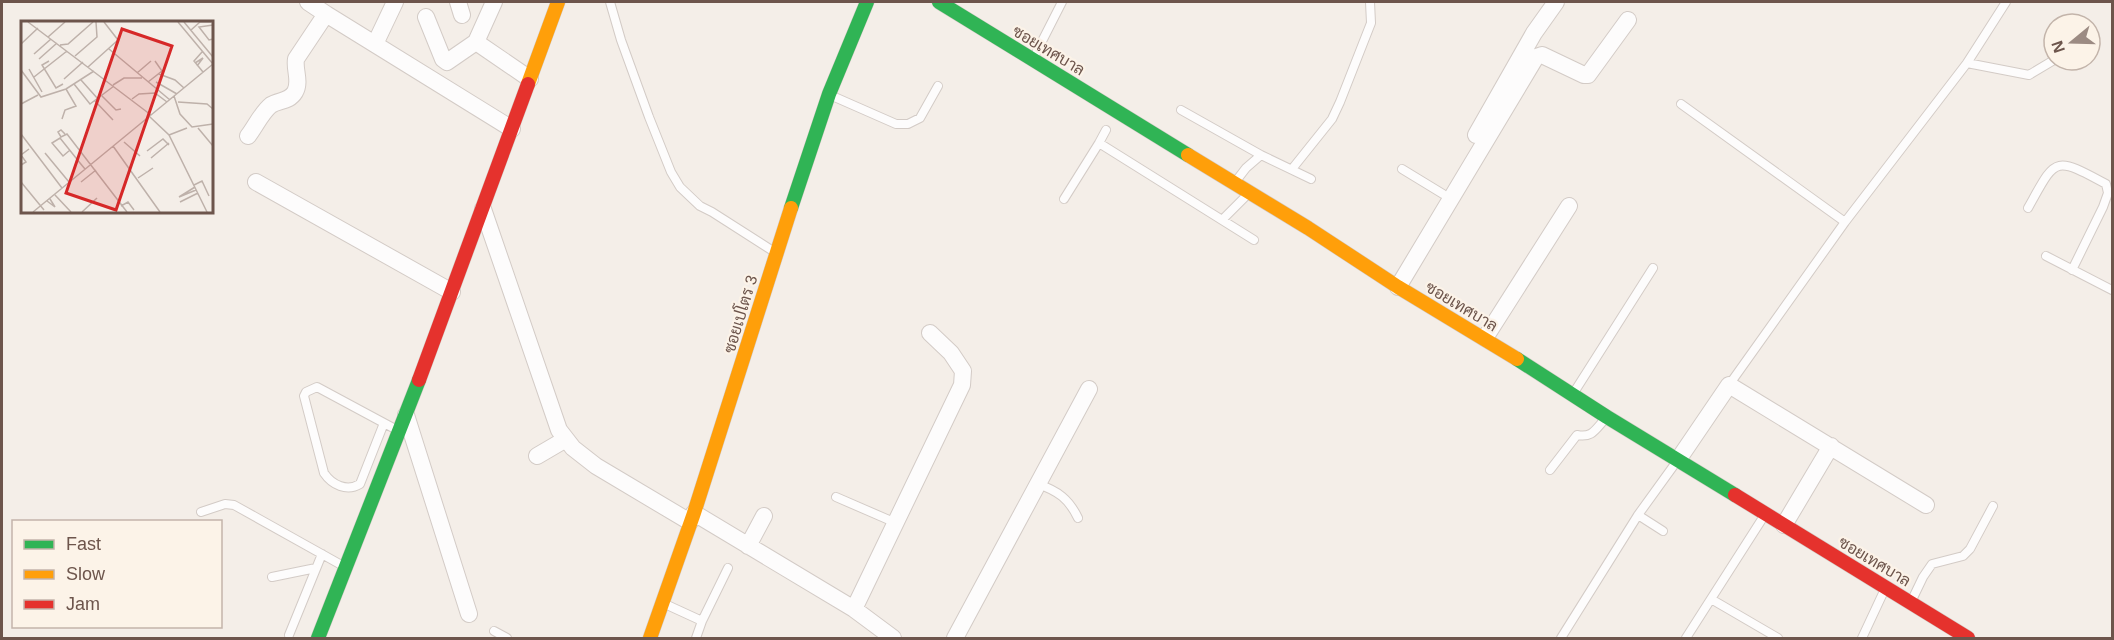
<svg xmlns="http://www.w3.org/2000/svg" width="2114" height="640" viewBox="0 0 2114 640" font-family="Helvetica,Sarabun,sans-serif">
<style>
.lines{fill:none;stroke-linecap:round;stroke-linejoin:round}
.lane-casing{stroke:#d3cbc6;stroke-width:10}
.street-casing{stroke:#d3cbc6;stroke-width:18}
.fast-casing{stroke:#d2cac5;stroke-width:15}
.slow-casing{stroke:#d2cac5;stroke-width:15}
.jam-casing{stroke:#d2cac5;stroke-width:15}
.lane{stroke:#fdfcfc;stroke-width:8}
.street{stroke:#fdfcfc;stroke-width:16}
.fast{stroke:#30b455;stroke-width:14}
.slow{stroke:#ff9f0a;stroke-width:14}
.jam{stroke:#e5322d;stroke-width:14}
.labels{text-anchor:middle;stroke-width:4.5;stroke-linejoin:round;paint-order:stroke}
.street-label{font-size:16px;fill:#6d554c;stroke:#fcf3e8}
.inset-road{fill:none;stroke:#beb1aa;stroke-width:1.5}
.view{fill:#d62828;fill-opacity:0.15;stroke:#d62828;stroke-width:3}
.inset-edge{fill:none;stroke:#6d554c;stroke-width:3}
</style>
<rect width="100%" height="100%" fill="#f4eee8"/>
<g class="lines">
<defs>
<path id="lane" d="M610,2L621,40L649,117L671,172L680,187L700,206L712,212L773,251
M1034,57L1062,2
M1967,63L2029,75L2054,60
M830,95L896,124H908L920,118L938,86
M1681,104L1845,222
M1181,110L1261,155
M1106,130L1099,143L1254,240
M1292,169L1332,119L1340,102L1371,23L1370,2
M1402,169L1443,194
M1236,181L1246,168L1261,155L1311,179
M1064,199L1099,143
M2028,208C2056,158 2053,155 2106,184L2108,193L2103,207L2072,270
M1223,219L1248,194
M2046,256L2112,290
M1729,385L1845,222L1967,63L2006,2
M1573,394L1653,268
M384,423L360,484C347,492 332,485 324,473L304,396L306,392L317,387L397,430
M1550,470L1577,435C1592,438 1595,430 1605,419
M1038,484C1058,491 1069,499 1078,518
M836,497L896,523
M201,512L225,504L234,505L345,567
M1638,515L1663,531
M272,577L316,568
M1711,599L1778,638
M1911,602L1923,577L1932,564L1963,556L1970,549L1993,506
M665,604L702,621L696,638
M702,621L728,568
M494,631L507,638
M289,635L322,554
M1561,638L1638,515L1677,461
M1686,638L1764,516
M1862,638L1884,591"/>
<path id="street" d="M308,2L326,14
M458,2L462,15
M426,17L443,59L447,62L476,42L530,79
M476,42L494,2
M375,44L395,2
M1476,135L1534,33L1556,2
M248,136C255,127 262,112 271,105C279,100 289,102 295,92C301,81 294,70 296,59L326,14L512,129
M256,182L452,292
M483,209L559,430L573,448L596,466L690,522
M1398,287L1536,57L1542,55L1584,75H1588L1628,20
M1485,338L1569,206
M406,415L469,614
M537,456L566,439
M1678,460L1729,385L1926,505
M694,513L854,609L893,638
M1784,525L1831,446
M748,546L764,516
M854,609L962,385L963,371L951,353L930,333
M955,638L1089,389"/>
<path id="fast" d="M939,2L1188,155
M791,208L829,94L867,2
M1517,359L1607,417L1735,495
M318,638L419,380"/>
<path id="slow" d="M528,84L558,2
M1188,155L1308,228L1398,287L1517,359
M650,638L694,513L791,208"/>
<path id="jam" d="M419,380L528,84
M1735,495L1968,638"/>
</defs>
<use href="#lane" class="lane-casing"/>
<use href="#street" class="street-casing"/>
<use href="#fast" class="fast-casing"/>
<use href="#slow" class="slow-casing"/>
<use href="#jam" class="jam-casing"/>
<use href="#lane" class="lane"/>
<use href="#street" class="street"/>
<use href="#fast" class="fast"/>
<use href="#slow" class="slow"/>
<use href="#jam" class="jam"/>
</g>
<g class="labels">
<g class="street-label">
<text transform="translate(1049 50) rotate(31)" y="6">ซอยเทศบาล</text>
<text transform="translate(1462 306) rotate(31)" y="6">ซอยเทศบาล</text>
<text transform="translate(740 314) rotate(-73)" y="6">ซอยเปโตร 3</text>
<text transform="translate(1875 561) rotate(31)" y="6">ซอยเทศบาล</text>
</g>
</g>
<g transform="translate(21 21)">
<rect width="192" height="192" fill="#f4eee8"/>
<path class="inset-road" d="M7,1L130,94M157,1L192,43M163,1L192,36M192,4L178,6L188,19L192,18M170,9L179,1H190M27,16L44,1M0,23L17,7M39,24L47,23L72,1M88,28L149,79M181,31L173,40L182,51M13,33L30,18M54,35L76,16L75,1M18,38L36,22M28,40L21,44L35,67L42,63M174,42L182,37L176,45M67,46L97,19L83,1M8,48L21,71M0,49L20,76L45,68L73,50M116,52L130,40M138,53L154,59L163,67M13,56L46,30M43,58L62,41M60,59L77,78M127,61L141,50L134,40M135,61L156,73M53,63L69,83L93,65M92,64L103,57H121M81,75L95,89L100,88M153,75L159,93L171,106L192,103M111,78L118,73L134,72L146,81M74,80L92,99M157,81L186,83L192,88M0,83L17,74M129,96L148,114L186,191M41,98L44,89L55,85L45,68M177,107L192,125M0,113L41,167M44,113L40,109L37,111L40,116L46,113L106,191M148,114L166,107M103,121L119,135M92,125L139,191M49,129L42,135L31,122L39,117L59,142L64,148M126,130L142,118L148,124M24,132L48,161M130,137L148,122M0,144L5,141L0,134L8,128M117,157L132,147M0,161L23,189M60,161L75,149M173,164L181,160L188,175M174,166L158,176L175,169M34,174L50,191M26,180L34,186L29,178M159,181L177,172M100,185L107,181L113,189M12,191L192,43M61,191L76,177"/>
<path class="view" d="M101,8L151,25L95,189L45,172Z"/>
<rect width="192" height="192" class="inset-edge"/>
</g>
<rect width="2114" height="640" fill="none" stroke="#6d554c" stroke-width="6"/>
<rect x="12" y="520" width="210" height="108" fill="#fcf3e8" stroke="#c3b4aa" stroke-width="1.5"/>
<rect x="24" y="540" width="30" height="9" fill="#30b455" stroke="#c3b4aa" stroke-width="1.5"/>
<text x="66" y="550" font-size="18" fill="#6d554c">Fast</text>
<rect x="24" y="570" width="30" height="9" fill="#ff9f0a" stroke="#c3b4aa" stroke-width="1.5"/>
<text x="66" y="580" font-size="18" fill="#6d554c">Slow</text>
<rect x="24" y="600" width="30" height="9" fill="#e5322d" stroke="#c3b4aa" stroke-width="1.5"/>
<text x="66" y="610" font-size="18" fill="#6d554c">Jam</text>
<g transform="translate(2072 42) rotate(251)"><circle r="28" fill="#fcf3e8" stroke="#c3b4aa" stroke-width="1.5"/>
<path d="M0-4.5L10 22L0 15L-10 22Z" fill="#9c8b83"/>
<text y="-9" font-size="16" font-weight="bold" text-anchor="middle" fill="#6d554c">N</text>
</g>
</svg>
